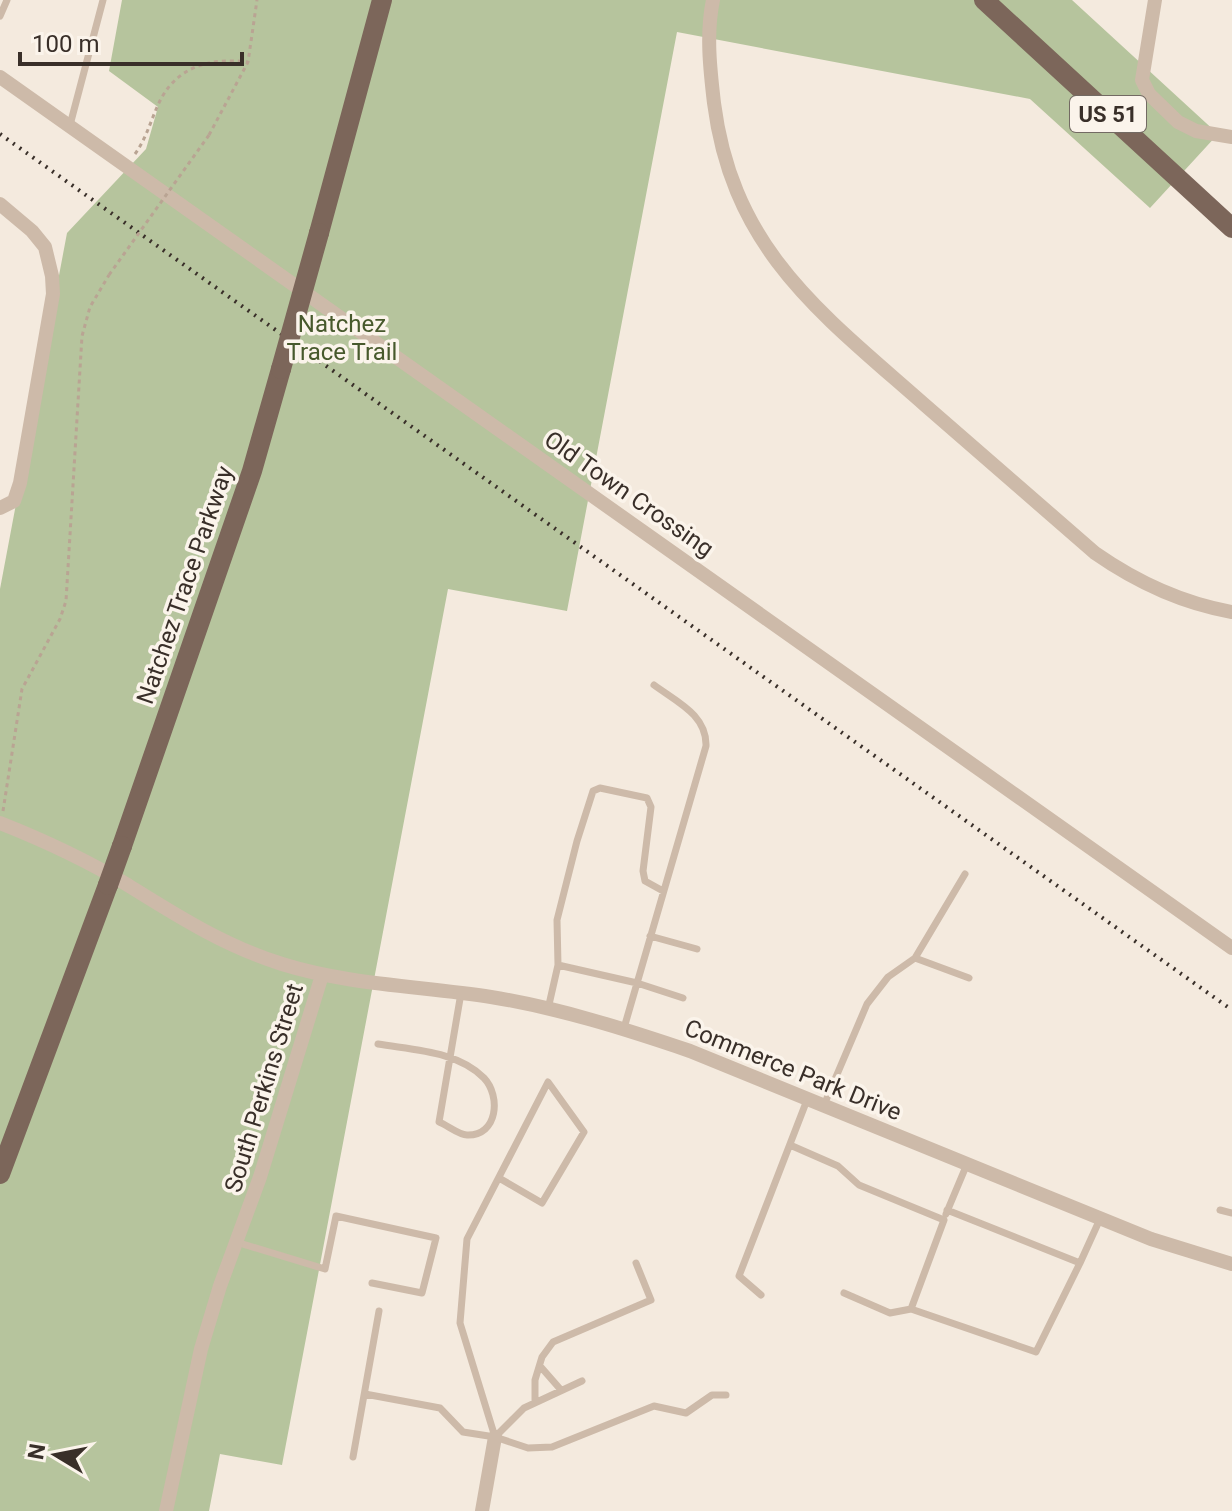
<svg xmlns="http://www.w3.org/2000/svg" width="1232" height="1511" viewBox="0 0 1232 1511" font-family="Roboto,sans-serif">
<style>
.green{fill:#b6c49d}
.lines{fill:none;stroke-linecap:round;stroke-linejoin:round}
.path{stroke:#b9a493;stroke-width:3;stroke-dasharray:4 4;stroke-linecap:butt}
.lane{stroke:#cdbaa9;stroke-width:7}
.street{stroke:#cdbaa9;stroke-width:14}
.primary{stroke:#7c665a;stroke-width:20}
.rail{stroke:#392f29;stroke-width:4;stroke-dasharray:2 6;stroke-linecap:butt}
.path-bridge{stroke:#b9a493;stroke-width:3;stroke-dasharray:4 4;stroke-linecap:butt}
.primary-bridge{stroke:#7c665a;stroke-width:20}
.labels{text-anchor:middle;stroke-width:7;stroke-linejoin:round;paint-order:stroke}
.shield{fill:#fbf4eb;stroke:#736a63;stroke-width:2}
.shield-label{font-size:22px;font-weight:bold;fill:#392f29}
.park-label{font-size:24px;fill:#47592c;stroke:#fbf4eb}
.street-label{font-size:24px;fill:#392f29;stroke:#fbf4eb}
</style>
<rect width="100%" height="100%" fill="#f4eade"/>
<path class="green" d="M122,0H1072L1218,134L1150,208L1030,99L677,32L567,611L448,589L282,1465L220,1454L209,1511H0V589L67,233L146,149L158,107L109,71Z"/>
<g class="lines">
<path class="path" d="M209,135L248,62L257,0
M135,154C148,136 152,115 162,97C181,64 214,58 248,62
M3,811L22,689L60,619L66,601L82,336L90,307L109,275"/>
<path class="lane" d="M0,16L7,0
M70,125L103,0
M650,936L697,949
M915,958L969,978
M558,965L637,983L683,998
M548,1009L558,965L557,920L577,841L593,791L600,788L647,798L651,807L643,871L645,881L663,891
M624,1028L706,746C707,715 677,702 654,685
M378,1044C413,1050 458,1051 484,1078C501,1096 498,1136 467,1135C459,1135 447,1125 439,1122L461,993
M824,1105L867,1004L888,977L915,958L965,874
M790,1145L838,1166L859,1185L944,1220L911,1309L890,1313L844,1293
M947,1210L1080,1263L1100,1219
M1220,1210L1232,1213
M946,1214L967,1164
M236,1242L325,1269L336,1216L436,1238L422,1293L372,1283
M761,1295L739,1276L807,1100
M911,1309L1036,1352L1080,1263
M540,1366L561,1390
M365,1394L440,1408L463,1432L495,1437L528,1448L552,1447L654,1406L686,1413L712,1395H726
M535,1401V1380L542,1357L553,1342L651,1300L636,1263
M495,1437L460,1323L467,1239L548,1082L584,1132L542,1203L499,1178
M495,1437L524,1408L582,1381
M353,1457L379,1311"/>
<path class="street" d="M713,0C706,33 710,69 714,103C733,251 822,314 926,406C983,455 1039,504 1095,553C1138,583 1181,603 1232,612
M1155,0L1142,80L1149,94L1178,122L1196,131L1232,137
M0,77L1232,948
M0,204L32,231L45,247L52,276L53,294L20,483L14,501L0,508
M0,823C43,840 86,860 126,884C176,915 224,946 282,964C349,985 421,986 491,997C559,1008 625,1029 690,1051L1151,1239L1232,1264
M166,1511L201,1349L220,1286L260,1177L322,975
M482,1511L495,1437"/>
<path class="primary" d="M984,0L1232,228
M319,233L382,0
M122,846L252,471L281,369
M0,1174L108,885"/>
<path class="rail" d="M0,134L1232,1010"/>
<path class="path-bridge" d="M109,275L209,135"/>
<path class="primary-bridge" d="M281,369L319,233
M108,885L122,846"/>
</g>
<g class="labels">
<rect class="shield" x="1070" y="96" width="76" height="36" rx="6"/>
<g class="shield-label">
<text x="1108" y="122">US 51</text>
</g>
<g class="park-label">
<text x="342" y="332">Natchez<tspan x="342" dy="28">Trace Trail</tspan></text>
</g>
<g class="street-label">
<text transform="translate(629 494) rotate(35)" y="8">Old Town Crossing</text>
<text transform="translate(185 585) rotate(-71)" y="8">Natchez Trace Parkway</text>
<text transform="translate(793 1070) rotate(22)" y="8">Commerce Park Drive</text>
<text transform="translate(264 1088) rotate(-73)" y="8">South Perkins Street</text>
</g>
</g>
<g transform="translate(56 1455) rotate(280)" stroke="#fbf4eb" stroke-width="6" paint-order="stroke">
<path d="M0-6L14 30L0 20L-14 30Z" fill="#392f29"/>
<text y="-12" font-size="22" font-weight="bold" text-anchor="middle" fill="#392f29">N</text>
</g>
<path d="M20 52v12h222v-12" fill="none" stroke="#392f29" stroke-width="4"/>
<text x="32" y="52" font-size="24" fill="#392f29" stroke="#fbf4eb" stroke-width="6" paint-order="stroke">100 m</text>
</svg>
